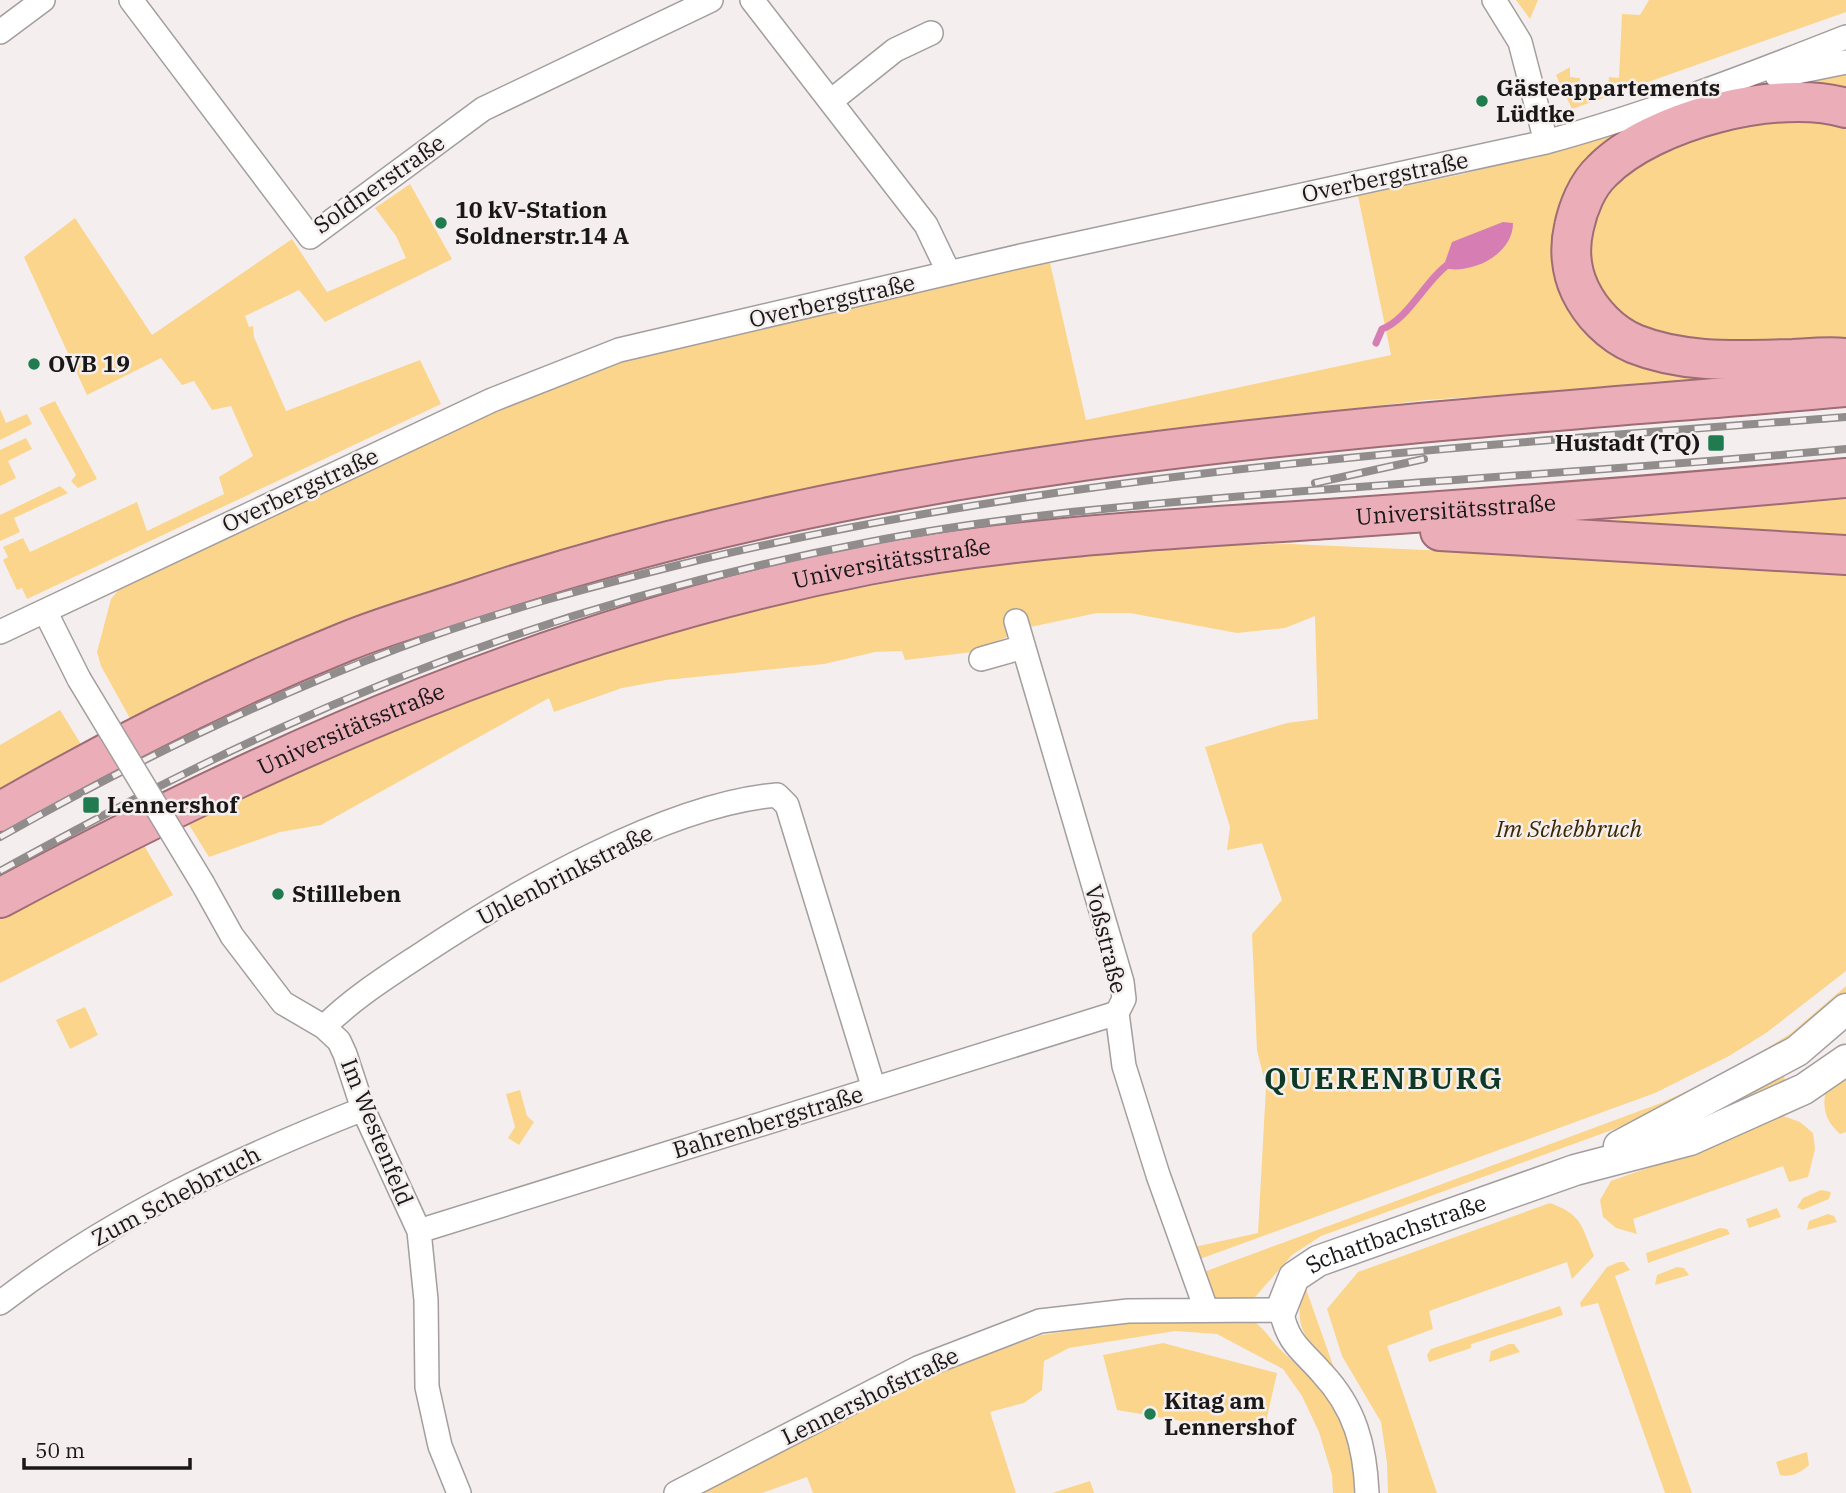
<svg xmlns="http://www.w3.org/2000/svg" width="1846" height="1493" viewBox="0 0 1846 1493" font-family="'IBM Plex Serif',serif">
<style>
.green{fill:#fbd58b}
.water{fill:#d67eb4}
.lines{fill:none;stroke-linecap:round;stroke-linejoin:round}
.stream{stroke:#d67eb4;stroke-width:7}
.minor-casing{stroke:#a39e9d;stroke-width:26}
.tertiary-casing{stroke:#a39e9d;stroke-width:33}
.trunk-casing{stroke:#9e6c75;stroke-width:42}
.minor{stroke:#fff;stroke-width:23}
.tertiary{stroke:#fff;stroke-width:30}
.trunk{stroke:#ebaeb8;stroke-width:38}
.rail-casing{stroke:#918d8d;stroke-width:8}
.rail{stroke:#f4efee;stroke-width:5;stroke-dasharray:16;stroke-linecap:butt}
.minor-bridge-casing{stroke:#a39e9d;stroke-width:26;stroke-linecap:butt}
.minor-bridge{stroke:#fff;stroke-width:23}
.poi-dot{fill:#207b50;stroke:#f4efee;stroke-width:2.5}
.labels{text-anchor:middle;stroke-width:5;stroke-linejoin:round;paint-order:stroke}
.poi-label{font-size:23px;font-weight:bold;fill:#191717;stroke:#f4efee;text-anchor:start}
.street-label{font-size:23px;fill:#191717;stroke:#f4efee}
.park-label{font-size:23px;font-style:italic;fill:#3b2800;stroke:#f4efee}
.district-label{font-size:30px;font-weight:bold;letter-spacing:2px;fill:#0e3924;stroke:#f4efee}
</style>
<rect width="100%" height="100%" fill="#f4efee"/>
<path class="green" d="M1516,0H1538L1530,19Z
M1649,0H1846V12L1572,109L1556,75L1570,67V77L1580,78V83L1608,85L1609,77L1619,78L1622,14L1640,15Z
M1846,73V99L1769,89Z
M1770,118L1846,123V342L1692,344L1627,324L1590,280L1589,220L1612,182L1674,144Z
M1645,125L1581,185L1592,323L1844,365L1688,382L1426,400L1063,443L888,472L721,511L132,722L101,666L97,652L111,599L120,588L526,397L649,352L790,317L1050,263L1086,420L1391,355L1358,196L1463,174Z
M410,184L452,259L325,322L299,290L245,316L249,327L253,326L254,337L286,411L420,360L441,404L27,599L22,588L17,590L3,560L8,557L3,547L23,538L30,552L137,502L147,531L224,494L219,477L253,456L231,406L212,410L194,381L182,385L161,358L87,395L24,257L75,218L152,335L292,239L327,292L406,258L396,236L375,208Z
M55,401L97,479L78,488L71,481L76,475L39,408Z
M0,409L6,423L27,414L32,424L0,440Z
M26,438L32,449L8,461L16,478L0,486V450Z
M60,486L68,493L14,518L20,532L0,541V515Z
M1846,499V547L1446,527L1625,518Z
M1291,544L1846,569V971L1766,1033L1729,1056L1655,1093L1197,1260L1194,1247L1258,1233L1266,1087L1257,1050L1252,934L1282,900L1262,843L1227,850L1230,827L1205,747L1287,723L1318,719L1315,616L1285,628L1237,633L1130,613H1097L1030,627L1026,613L1005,620L1009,636L973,652L905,660L902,651L875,652L824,664L666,680L622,688L554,712L549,698L321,825L280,832L209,857L186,820L407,720L718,612L1009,562L1212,545Z
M60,710L82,746L0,790V745Z
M142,842L173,895L0,983V917Z
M1846,986V994L1794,1037L1664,1111L1321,1236L1292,1255L1255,1297L1218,1300L1207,1288L1201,1273L1661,1103L1728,1072L1790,1034Z
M85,1007L98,1035L70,1049L56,1020Z
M1784,1074L1785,1082L1755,1100L1682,1125Z
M1846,1074V1132L1840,1134C1825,1120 1822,1109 1826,1089Z
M520,1090L527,1116L534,1122L519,1145L508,1138L515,1127L506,1094Z
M1783,1116L1800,1122L1813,1133L1815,1149L1808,1177L1789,1182L1783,1166L1633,1219L1637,1234L1616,1228L1603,1217L1600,1200L1611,1181L1684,1155L1769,1119Z
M1821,1190L1831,1192L1829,1199L1802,1210L1797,1207L1803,1198Z
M1550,1203C1583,1215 1581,1226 1594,1256L1572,1279L1567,1262L1429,1311L1433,1329L1387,1346L1437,1493H1388L1387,1463L1381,1422L1342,1356L1327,1309L1358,1272Z
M1777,1208L1781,1217L1749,1228L1746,1219Z
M1828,1214L1834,1216L1837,1222L1807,1230L1809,1221Z
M1720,1228L1727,1229L1730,1234L1648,1263L1646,1253Z
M1619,1262H1624L1630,1270L1615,1276L1692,1493H1665L1598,1303L1581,1307L1580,1303L1607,1267Z
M1677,1267L1684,1268L1689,1275L1655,1285L1657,1275Z
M1306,1289L1335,1371C1311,1346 1288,1325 1306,1289Z
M1560,1306L1563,1315L1471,1344V1348L1429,1362L1427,1355L1431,1349Z
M1250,1319C1266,1328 1271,1342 1284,1353C1293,1362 1305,1369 1313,1378C1346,1416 1352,1445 1355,1493H1333L1332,1475L1319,1432L1302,1396L1283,1369L1217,1334L1175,1331L1069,1348L1044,1361L1042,1390L1024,1403L990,1412L1016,1493H813L807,1477L762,1493H704L916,1380L1042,1335L1129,1322Z
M1163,1343L1277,1373L1263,1435L1117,1410L1103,1355Z
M1509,1344H1514L1520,1352L1489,1362L1491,1351Z
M1807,1452L1809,1465C1802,1472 1790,1478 1780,1475L1776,1462Z
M1090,1481L1094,1493H1052Z"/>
<path class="water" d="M1503,222L1513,223C1513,255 1471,275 1443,268L1452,242Z"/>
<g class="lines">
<path class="stream" d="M1376,343L1382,329C1408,320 1426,279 1450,263"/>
<defs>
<path id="minor" d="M131,0L310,237L483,109L711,0
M752,0L926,225L949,273
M1494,0L1520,42L1546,142
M0,32L43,0
M1777,76L1846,62
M831,101L895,50L931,33
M45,611L79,679
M1016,621L1122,982L1124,999L1117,1013L1124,1066L1158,1175L1206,1309
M0,632L492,400L619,350L1021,256L1546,142C1648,114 1747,76 1846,37
M981,659L1023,647
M203,884L232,936L283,1003L324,1027L339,1041L345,1054L363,1109L419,1231L426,1300L427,1387L440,1446L459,1493
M324,1027C354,997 390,975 426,951C517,891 668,804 777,795L787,805L874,1089
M419,1231L1117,1013
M0,1303C110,1218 234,1160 363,1109
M676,1493L918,1368L1040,1321L1128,1311L1281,1310C1288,1344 1301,1349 1322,1373C1355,1408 1365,1446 1367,1493"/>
<g id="tertiary">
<path d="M1619,1146L1797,1051L1846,1009"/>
<path id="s1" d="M1281,1310L1294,1277L1318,1261L1575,1170L1690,1140L1804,1089L1846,1060"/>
</g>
<g id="trunk">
<path d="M1846,108C1778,88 1652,120 1602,171C1587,185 1578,208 1574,227C1569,248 1571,271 1580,290C1591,313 1611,334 1635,344C1685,364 1740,360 1793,359C1810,358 1829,356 1846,358"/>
<path d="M1440,531L1846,555"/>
<path d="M0,812C111,748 226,690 345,642C386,625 430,613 472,599C916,449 1384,427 1846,387"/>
<path id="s2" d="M0,898C279,749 556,626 868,565C1020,536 1174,529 1328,519C1501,507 1673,494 1846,478"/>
</g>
</defs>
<use href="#minor" class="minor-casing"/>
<use href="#tertiary" class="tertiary-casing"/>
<use href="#trunk" class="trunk-casing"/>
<use href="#minor" class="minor"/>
<use href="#tertiary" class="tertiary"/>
<use href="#trunk" class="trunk"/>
<defs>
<path id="rail" d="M1315,483L1424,459
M0,837C128,765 261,700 399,648C497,611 601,584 703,559C1078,470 1463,447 1846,417
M0,871C90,822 181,773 274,731C463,644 665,581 869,542C1005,515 1142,505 1280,493C1469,478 1658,467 1846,449"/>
</defs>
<use href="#rail" class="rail-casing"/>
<use href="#rail" class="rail"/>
<defs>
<path id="minor-bridge" d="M79,679L203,884"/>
</defs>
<use href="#minor-bridge" class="minor-bridge-casing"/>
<use href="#minor-bridge" class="minor-bridge"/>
</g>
<g class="poi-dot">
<circle cx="1482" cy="101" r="7"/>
<circle cx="441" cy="223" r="7"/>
<circle cx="34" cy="364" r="7"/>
<rect x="1707" y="434" width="18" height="18" rx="3.5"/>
<rect x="82" y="796" width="18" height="18" rx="3.5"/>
<circle cx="278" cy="894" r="7"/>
<circle cx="1150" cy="1414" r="7"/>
</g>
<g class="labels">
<g class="poi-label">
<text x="1496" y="96">Gästeappartements<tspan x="1496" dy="26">Lüdtke</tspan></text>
<text x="455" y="218">10 kV-Station<tspan x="455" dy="26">Soldnerstr.14 A</tspan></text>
<text x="48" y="372">OVB 19</text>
<text x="1700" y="451" text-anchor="end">Hustadt (TQ)</text>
<text x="107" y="813">Lennershof</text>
<text x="292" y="902">Stillleben</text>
<text x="1164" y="1409">Kitag am<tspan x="1164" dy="26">Lennershof</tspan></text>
</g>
<g class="street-label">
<text transform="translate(1385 177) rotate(-12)" y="8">Overbergstraße</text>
<text transform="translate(379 184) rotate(-35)" y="8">Soldnerstraße</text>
<text transform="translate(832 301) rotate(-13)" y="8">Overbergstraße</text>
<text transform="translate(300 490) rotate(-25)" y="8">Overbergstraße</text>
<text dy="8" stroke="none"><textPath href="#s2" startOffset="1524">Universitätsstraße</textPath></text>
<text dy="8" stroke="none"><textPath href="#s2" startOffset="957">Universitätsstraße</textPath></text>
<text dy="8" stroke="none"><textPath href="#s2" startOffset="390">Universitätsstraße</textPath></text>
<text transform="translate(565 875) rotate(-27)" y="8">Uhlenbrinkstraße</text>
<text transform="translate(1106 939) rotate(76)" y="8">Voßstraße</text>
<text transform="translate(768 1122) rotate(-17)" y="8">Bahrenbergstraße</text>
<text transform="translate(377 1132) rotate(68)" y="8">Im Westenfeld</text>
<text transform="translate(176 1196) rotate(-28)" y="8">Zum Schebbruch</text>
<text dy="8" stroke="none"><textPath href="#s1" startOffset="147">Schattbachstraße</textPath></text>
<text transform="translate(870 1396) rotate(-26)" y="8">Lennershofstraße</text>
</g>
<g class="park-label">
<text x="1569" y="837">Im Schebbruch</text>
</g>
<g class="district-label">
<text x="1384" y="1089">QUERENBURG</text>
</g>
</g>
<path d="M24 1458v10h166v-10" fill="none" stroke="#191717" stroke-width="3.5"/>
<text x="35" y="1458" font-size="21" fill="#191717" stroke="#f4efee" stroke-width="5" paint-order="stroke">50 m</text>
</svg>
